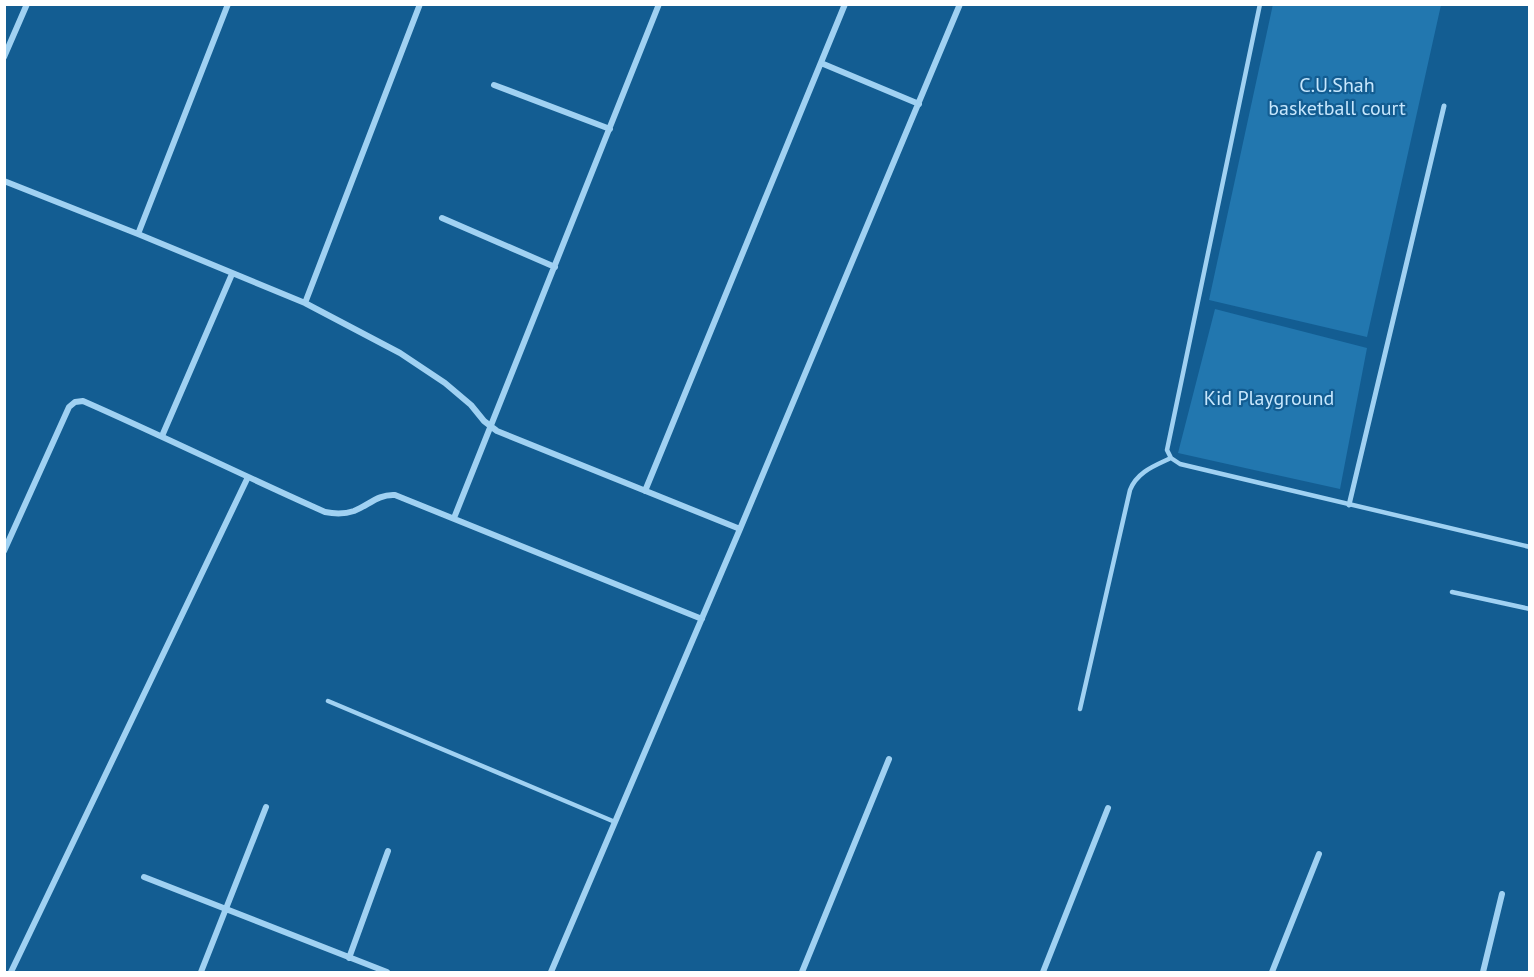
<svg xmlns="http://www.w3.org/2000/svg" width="1534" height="977" viewBox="0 0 1534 977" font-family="'PT Sans',sans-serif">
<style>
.green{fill:#2277af}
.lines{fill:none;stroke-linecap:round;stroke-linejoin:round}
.service{stroke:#a0d1f2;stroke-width:4.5}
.pedestrian{stroke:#a0d1f2;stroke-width:5}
.minor{stroke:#a0d1f2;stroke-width:6}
.labels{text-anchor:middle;stroke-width:4.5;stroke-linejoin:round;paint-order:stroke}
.park-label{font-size:20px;fill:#c7e7fd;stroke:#135d92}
</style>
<rect width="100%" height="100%" fill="#135d92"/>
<path class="green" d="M1273,4L1441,5L1367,337L1209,300Z
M1215,309L1367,348L1340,489L1178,453Z"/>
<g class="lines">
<path class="service" d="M1260,4L1167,450L1171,458L1180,464L1530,547
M1452,592L1530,609
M328,701L615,822
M1080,709L1130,490C1137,472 1154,466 1171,458"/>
<path class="pedestrian" d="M1349,505L1444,106"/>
<path class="minor" d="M4,57L27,4
M821,63L919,104
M494,85L610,129
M4,181L138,234L305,303L400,353L445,383L471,405L484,421L497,431L740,529
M442,218L555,267
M138,234L228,4
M305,303L420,4
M162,436L232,274
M645,491L845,4
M454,518L659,4
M4,551L69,407L75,402L83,401C165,437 244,476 325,512C335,514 345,514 354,511C369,505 378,494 395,495L702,619
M144,877L387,972
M349,958L388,851
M11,972L248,477
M201,972L266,807
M551,972L740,529L960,4
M802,972L889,759
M1043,972L1108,808
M1272,972L1319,854
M1483,972L1502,894"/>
</g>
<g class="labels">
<g class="park-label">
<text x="1337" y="92">C.U.Shah<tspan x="1337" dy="23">basketball court</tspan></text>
<text x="1269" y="405">Kid Playground</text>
</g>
</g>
<rect width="1534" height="977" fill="none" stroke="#ffffff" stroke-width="12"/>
</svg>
